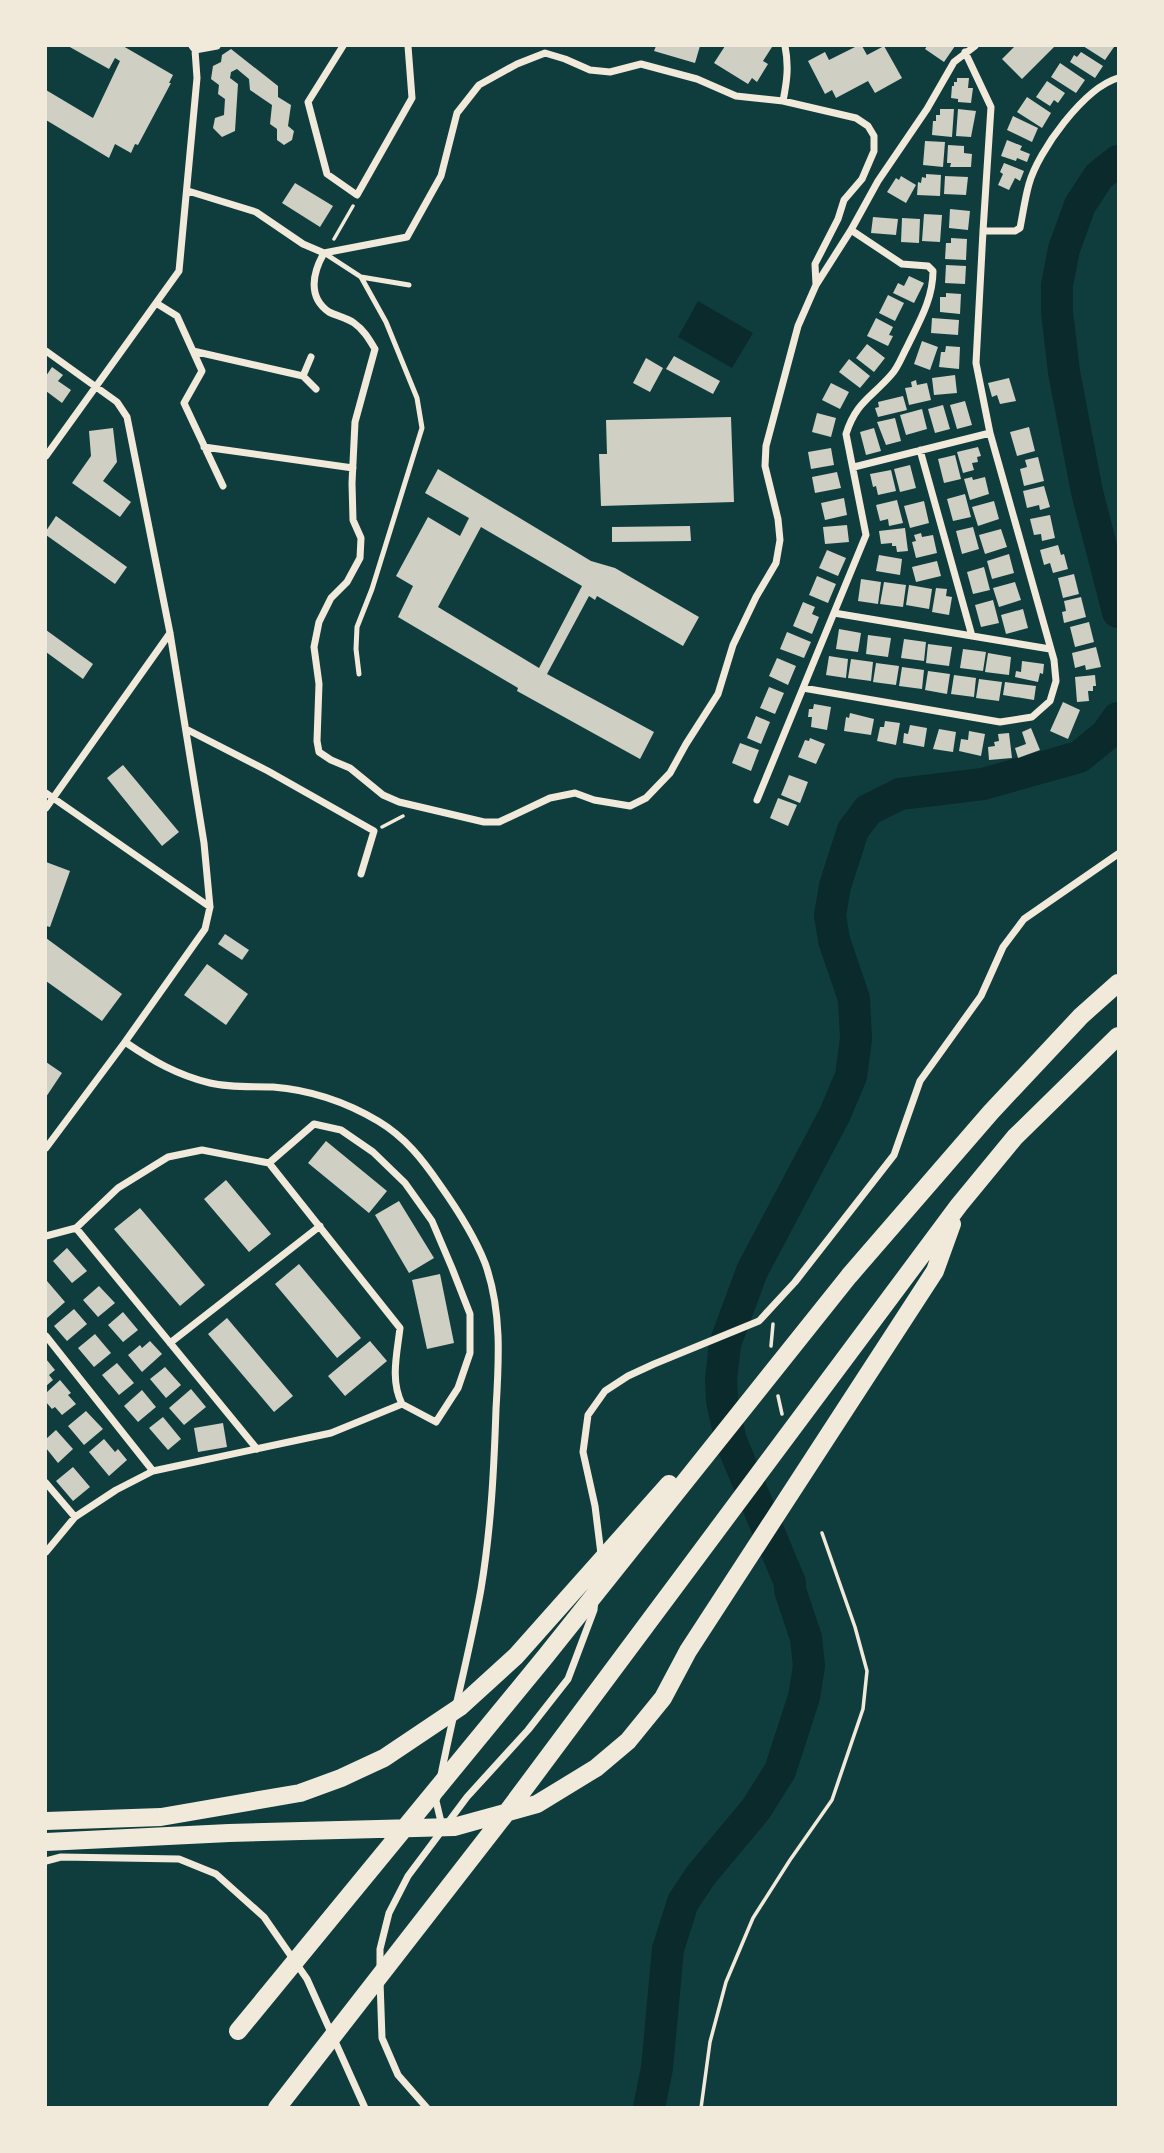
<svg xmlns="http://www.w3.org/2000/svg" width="1164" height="2153" viewBox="0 0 1164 2153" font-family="'Golos Text',sans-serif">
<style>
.water{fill:#0a2a2b}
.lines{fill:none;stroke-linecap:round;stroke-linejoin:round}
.river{stroke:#0a2a2b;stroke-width:32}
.building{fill:#cfcfc3;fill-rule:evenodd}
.path{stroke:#f1e9da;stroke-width:3.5}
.service{stroke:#f1e9da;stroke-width:5}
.minor{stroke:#f1e9da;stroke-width:7}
.motorway{stroke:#f1e9da;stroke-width:18}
</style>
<rect width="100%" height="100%" fill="#0f3d3e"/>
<path class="water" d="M698,301L753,333L732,368L678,337Z"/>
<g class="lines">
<path class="river" d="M1118,161L1099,176L1080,205L1064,249L1057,285V312L1064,372L1087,492L1118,612
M649,2108L657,2068L668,1949L683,1902L701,1875L756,1809L780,1771L804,1697L809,1666L806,1638L790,1590V1583L731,1441L722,1401L721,1379L725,1344L752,1271L835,1114L851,1076L856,1039L854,999L834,940L830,915L835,886L853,830L868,810L900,794L983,784L1079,757L1106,735L1118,718"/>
</g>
<path class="building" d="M68,46H123L173,75L169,83H171L138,145L135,144L131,153L115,144L109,158L46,120V90L93,118L120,61L115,58L109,69Z
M656,46H700L695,63L654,51Z
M725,46L772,47L763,61L768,64L757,82L752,78L748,84L714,63Z
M857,46H862L867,55L884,46L902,78L875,93L868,81L836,98L832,90L825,94L808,61L825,52L829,60Z
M927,46H955L944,62L925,49Z
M1012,46H1055L1022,79L1002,59L1014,47Z
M1083,46H1111L1114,47L1105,60Z
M231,49L278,86V97L291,105L288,126L294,131L292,140L284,145L277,140V129L270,124L272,105L250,90L249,79L237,69L231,72L230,78L238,84L235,131L222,137L213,128L215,118L224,115L225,99L218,94L219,85L211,79L213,66L221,62L222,55Z
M1081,52L1103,66L1095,78L1070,62L1074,55L1077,57Z
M1060,63L1085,80L1076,93L1051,77Z
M957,78H969L968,88H973L971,103L958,102V99L951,98L952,86H954V82H957Z
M1047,81L1065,93L1058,103L1054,100L1050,106L1036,97Z
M1027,97L1051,113L1042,128L1017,112Z
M940,109H954L952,137L932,135L933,121H936V115H940Z
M958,109L976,111L971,137L956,136Z
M1013,116L1038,128L1032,142L1007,130Z
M1007,140L1022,146L1020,150L1030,154L1027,162L1017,158L1016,161L1001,156Z
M925,141L945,142L943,167L923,165Z
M948,145L964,146V153L972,154L971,167H950L951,163H947Z
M1004,163L1024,171L1020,181L1015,178L1009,190L998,185L1003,174L1000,172Z
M926,174L941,175L940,196L917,195L918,182L921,183L922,177L926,178Z
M901,176L916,185L906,203L887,192L896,178L899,180Z
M945,176L968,177L966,195L944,194Z
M295,183L333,206L320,227L282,203Z
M950,209L970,211L968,230L949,228Z
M924,214L942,215L940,242L922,241Z
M873,217L898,219L896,235L871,233Z
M902,218L920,219L919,243L901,242Z
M951,238L967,239L966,260L945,259L946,243H951Z
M946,265L966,266L965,284L945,283Z
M909,276L924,283L914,303L893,293L898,283L904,286Z
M946,293L961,294L960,314L940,312V297H946Z
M888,295L904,303L895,321L879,313Z
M876,318L893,327L889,335L893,336L888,346L867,336Z
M932,318L959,320L958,335L931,333Z
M922,341L938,347L930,370L914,364Z
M867,344L885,358L874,372L856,358Z
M946,346L960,347L959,369L939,367L941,352H945Z
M674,356L720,381L713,394L666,369Z
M646,358L663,368L650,392L633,383Z
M849,359L870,376L860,388L839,372Z
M52,367L63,375L58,381L71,390L62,403L46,391V376Z
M955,375L957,393L934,395L932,378Z
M1009,378L1016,401L1000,404L997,395L992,397L988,383Z
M916,380L917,385L927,383L931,400L909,405L905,388L912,387L911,382Z
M831,383L849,392L840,409L822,400Z
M903,396L907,410L878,417L875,408L879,407L878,402Z
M965,401L972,425L957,429L950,405Z
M943,405L950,429L935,433L928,409Z
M922,409L927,429L906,435L900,415Z
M817,413L836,418L831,437L812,432Z
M731,417L734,502L601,506L599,454H607L606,420Z
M895,418L901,441L886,445L877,422Z
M1029,427L1035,451L1017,456L1010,432Z
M113,428L117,462L103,481L131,502L120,517L72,483L91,456L89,431Z
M874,428L881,451L866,455L860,432Z
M978,447L981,456L977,457L978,462L972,463L974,470L963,473L957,452Z
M831,448L834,465L811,469L808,452Z
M955,455L961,479L944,483L938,459Z
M1038,457L1044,481L1024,486L1020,469L1027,467L1025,460Z
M910,465L916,488L900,492L894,469Z
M438,469L591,561L615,568L699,617L683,646L597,596L595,600L589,596L547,674L654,732L640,759L517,691L518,688L398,617L413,586L396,576L428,517L460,536L469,518L425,493ZM481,527L582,586L539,668L438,607Z
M891,470L896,491L878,495L876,486L873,487L870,474Z
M837,472L841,488L815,493L812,477Z
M972,477L973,480L985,477L989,494L970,500L964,479Z
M1044,486L1050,507L1040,510L1039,505L1027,508L1023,491Z
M965,494L971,517L953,521L947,499Z
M844,498L847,515L825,520L821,503Z
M897,500L903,523L889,526L888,519L880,521L876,505Z
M924,501L929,523L910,528L904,506Z
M994,501L999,519L978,526L972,507Z
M1050,515L1055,538L1042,541L1041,534L1034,535L1030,519Z
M56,516L127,567L115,584L46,535V531Z
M847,525L849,542L825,544L823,527Z
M690,526L691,541L612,542V527Z
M973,527L979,549L962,554L956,531Z
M905,528L908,551L897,552L896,546H892V543L881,544L879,531Z
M1001,529L1007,547L985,554L979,535Z
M921,533L922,537L933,535L937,553L916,558L912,542L916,541L914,535Z
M1058,545L1061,555L1064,554L1068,569L1053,573L1050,563L1044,565L1040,550Z
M827,550L846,558L838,576L819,568Z
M1009,554L1014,573L992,579L987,561Z
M879,555L902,559L900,575L876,571Z
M937,561L941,576L916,582L912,567Z
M984,567L990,590L973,594L967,572Z
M1074,574L1079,594L1063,598L1058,578Z
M817,576L836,584L828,603L809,595Z
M861,579L881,582L878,604L858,601Z
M884,582L906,585L903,607L880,604Z
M1015,582L1021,600L999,607L993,588Z
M909,585L932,589L929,609L906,605Z
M936,588L947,589L946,596L952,597L949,615L932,612Z
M1081,597L1086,617L1064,623L1062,612L1066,611L1064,601Z
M993,600L999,623L981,627L975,605Z
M803,602L815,607L812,614L819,617L812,634L793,626Z
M1023,609L1028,628L1006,634L1001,615Z
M1089,622L1094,642L1075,647L1070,627Z
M839,629L861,633L858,652L836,649Z
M46,630L93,664L83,679L46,652Z
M787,632L811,642L804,658L780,649Z
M868,635L891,638L888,657L866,654Z
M904,639L926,642L924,661L901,658Z
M928,644L952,647L949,666L926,663Z
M1096,647L1101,667L1086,670L1085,665L1075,668L1072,653Z
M963,649L986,652L983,671L960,668Z
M988,653L1011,657L1009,675L985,672Z
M829,656L848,659L846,678L826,675Z
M777,658L796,666L788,685L769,676Z
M851,659L873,662L871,681L848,678Z
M1022,661L1044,664L1043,674L1040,673L1038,682L1015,677L1016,671L1021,672Z
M876,663L899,666L896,685L873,682Z
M902,667L924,670L922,689L899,686Z
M928,671L950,674L947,694L925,690Z
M954,675L976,678L974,697L951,694Z
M1095,675L1096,686H1093V691H1088L1089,701L1077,702L1075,677Z
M979,679L1002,682L999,701L976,698Z
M1005,682L1036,686L1034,700L1003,695Z
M769,687L784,693L775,714L760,708Z
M1063,702L1080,710L1068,739L1050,731Z
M814,704L831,707L827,730L811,727L812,717H808L809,709H813Z
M850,713L874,719L871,735L844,731L846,717L849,718Z
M756,716L770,722L761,744L747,738Z
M885,721L900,723L896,745L877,741L880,727H884Z
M910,725L927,728L924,747L903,743L904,733L908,734Z
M1031,728L1040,750L1018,758L1015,748L1026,744L1022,732Z
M939,729L956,732L953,752L933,749Z
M969,731L985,734L981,756L959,751L961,739L968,740Z
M1009,733L1012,758L989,760L988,747L995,746L994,742L999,741L998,734Z
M810,738L825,744L816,764L798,757L805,740L809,741Z
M740,743L759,750L751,771L732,763Z
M123,765L179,832L162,846L107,778Z
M789,775L808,782L800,803L781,795Z
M778,798L797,805L788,826L770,818Z
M46,862L70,871L50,927L46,926Z
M225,934L249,950L242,960L218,944Z
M46,938L122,994L102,1021L46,981Z
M207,964L248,994L226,1025L184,995Z
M46,1062L62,1073L46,1097Z
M326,1141L387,1191L369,1213L308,1163Z
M226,1180L271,1234L249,1252L204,1199Z
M399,1201L434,1258L409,1273L375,1215Z
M140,1208L205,1285L180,1306L114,1229Z
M67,1248L87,1271L72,1283L53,1261Z
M299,1264L361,1338L337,1358L275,1284Z
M440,1274L454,1343L427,1349L412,1280Z
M47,1281L65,1302L46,1319V1283Z
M99,1286L115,1303L98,1317L83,1300Z
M74,1309L87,1324L67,1341L54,1326Z
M123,1312L138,1330L123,1342L108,1325Z
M227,1318L293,1396L274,1412L208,1334Z
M95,1334L111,1353L94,1367L78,1348Z
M150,1341L162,1354L142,1372L128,1355L140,1345L142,1348Z
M370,1341L387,1361L345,1396L328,1376Z
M46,1359L55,1370L49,1375L53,1380L46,1386Z
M117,1363L134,1383L119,1395L102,1375Z
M165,1367L181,1385L166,1398L150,1379Z
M60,1380L71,1393L68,1395L76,1404L62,1415L55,1407L52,1409L46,1402V1393Z
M191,1389L206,1407L184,1425L169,1408Z
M142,1390L156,1407L138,1422L124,1406Z
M86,1411L103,1429L84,1445L68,1426Z
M163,1417L181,1439L168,1450L149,1428Z
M223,1423L227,1447L198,1452L194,1428Z
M56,1430L73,1449L58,1463L46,1448V1439Z
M104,1439L115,1452L118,1449L127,1460L109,1476L89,1452Z
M73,1467L90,1487L73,1501L56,1481Z"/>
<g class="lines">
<path class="path" d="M334,239L353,206
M382,827L403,816
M771,1346L773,1324
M778,1396L782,1414
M701,2108L710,2042L726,1982L753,1918L790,1860L832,1800L863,1709L867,1671L855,1627L822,1533"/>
<path class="service" d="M324,253L361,277L386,322L417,398L422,428L372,589L357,627L356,649L359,674
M361,277L409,285"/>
<path class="minor" d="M343,46L308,102L327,174L357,195L412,98L408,46
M195,50L217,46
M965,52L991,107L983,231
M783,101C787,81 789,66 785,46
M188,191L256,212L303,244L324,253C313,272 307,297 329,312C337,316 347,318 354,323C364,330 369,339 375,349L355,422L352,483L353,520L361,538L360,558L347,582L331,598L319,622L314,647L319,684L317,741L319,752L331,760L350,768L383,795L399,802L484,822H499L550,798L575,793L594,800L630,806L646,798L670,773L686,744L718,694L733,645L756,597L776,563L780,540L778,519L765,466L766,446L798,326L816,285L815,264L838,219L844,200L862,179L874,151V136L868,126L856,118L783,101L736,96L697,79L641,64L610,72L590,70L565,59L545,53L517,64L479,85L457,113L441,176L407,237L324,253
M816,285L851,230L878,181L927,109L954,62L975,46
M156,303L177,316L202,371L184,403L223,486
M46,351L117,402L127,417L170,633L204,843L210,907L205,929L125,1042L46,1148
M193,351L303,376
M311,357L303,376L316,389
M204,447L353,468
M920,450L972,636
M46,456L179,271L197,78L195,50L192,46
M854,467L990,433
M834,613L1050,649
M803,688L866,535L846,434C856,402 871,398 891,375C898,368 902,356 907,347C919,322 933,299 933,271L928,266L902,264L851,230
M186,729L268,771L374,831L361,874
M46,793L210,907
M757,800L803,688L1000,722L1032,717L1050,701L1056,681L1054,660L990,433L976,363L983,231H1015L1020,228C1023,213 1025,198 1029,184C1038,151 1084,88 1118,78
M46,808L170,633
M125,1042C153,1061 177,1075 210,1083C231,1088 252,1086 273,1087C311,1090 346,1102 378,1121C405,1137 423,1160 440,1185C457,1209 474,1235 485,1263C502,1310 499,1360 496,1409C494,1469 491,1529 481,1589C470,1651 453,1713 441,1775
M269,1163L314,1124L341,1130L373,1152L405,1183L432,1221L452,1268L470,1314V1353L458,1388L436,1422L402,1404
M76,1228L257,1449
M46,1236L76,1228L118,1188L168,1157L202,1150L269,1163L400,1328C397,1354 390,1380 402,1404L331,1433L153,1471L116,1490L75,1517L46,1552
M46,1336L153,1471
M170,1343L320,1226
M46,1483L75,1517
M601,1554L595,1506L583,1452L588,1415L605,1391L628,1376L654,1364L759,1321L795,1282L894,1155L920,1081L981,996L1003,947L1024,919L1118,854
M438,1794L436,1801L442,1826
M46,1861L61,1857L179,1859L216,1874L264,1917L307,1979L365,2108
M380,1969V1949L389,1913L408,1876L467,1797L528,1730L568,1679L594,1610L595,1600
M380,1981L382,2038L398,2075L427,2108"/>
<path class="motorway" d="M46,1821L161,1817L300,1793L341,1778L384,1758L460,1707L516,1656L669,1484
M46,1842L229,1833L454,1827L537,1804L596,1768L628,1741L663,1698L688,1651L935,1271L952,1224
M238,2031L545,1657L849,1276L991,1112L1081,1016L1118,983
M277,2108L507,1812L959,1205L1015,1137L1118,1036"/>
</g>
<rect width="1164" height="2153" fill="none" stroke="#f1e9da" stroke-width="94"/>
</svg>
